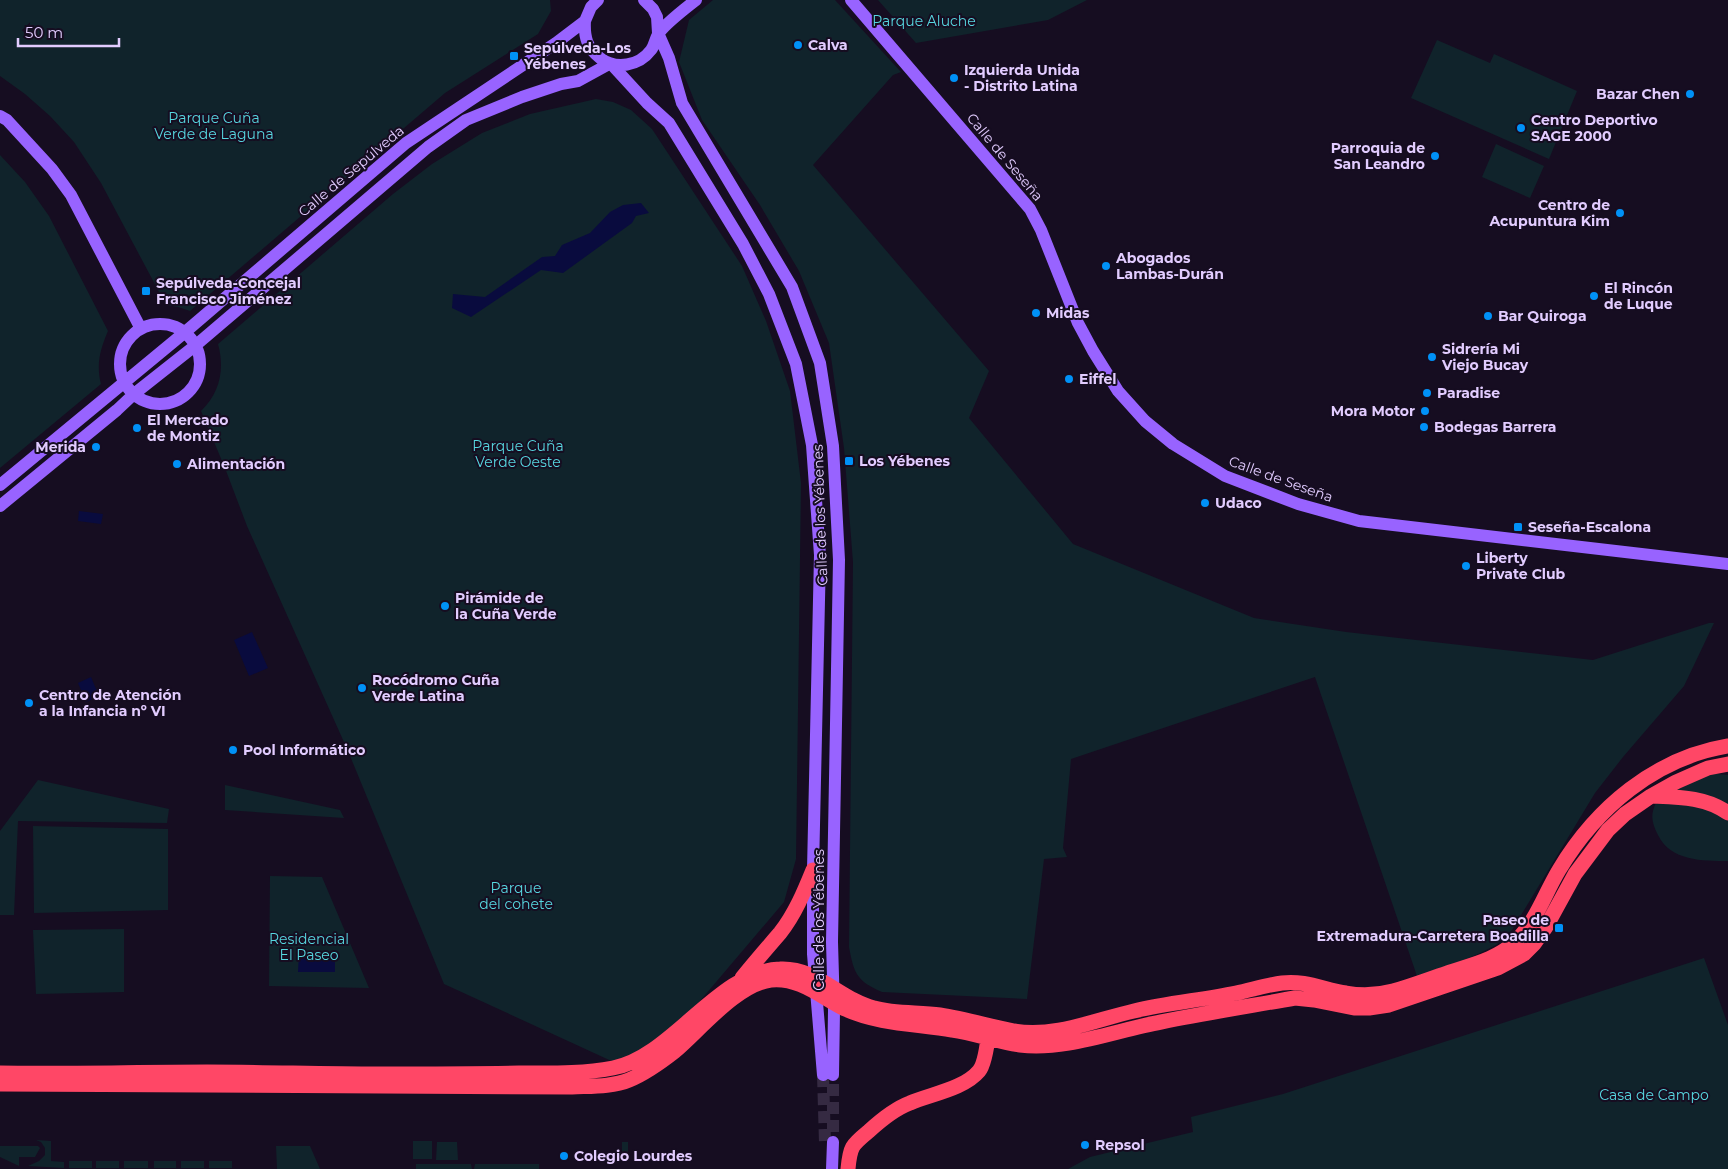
<svg xmlns="http://www.w3.org/2000/svg" width="1728" height="1169" viewBox="0 0 1728 1169" font-family="Montserrat,sans-serif">
<style>
.green{fill:#10232b}
.water{fill:#090b3e}
.lines{fill:none;stroke-linecap:round;stroke-linejoin:round}
.secondary-tunnel{stroke:#352a42;stroke-width:12;stroke-dasharray:12 6;stroke-linecap:butt}
.secondary{stroke:#9863ff;stroke-width:12}
.highway{stroke:#ff4766;stroke-width:15}
.poi-dot{fill:#0091f7;stroke:#160d21;stroke-width:2}
.labels{text-anchor:middle;stroke-width:4;stroke-linejoin:round;paint-order:stroke}
.park-label{font-size:14px;fill:#57d7e0;stroke:#160d21}
.poi-label{font-size:14px;font-weight:bold;fill:#e2ccff;stroke:#160d21;text-anchor:start}
.street-label{font-size:14px;fill:#e2ccff;stroke:#160d21}
</style>
<rect width="100%" height="100%" fill="#160d21"/>
<path class="green" d="M0,0H550L551,11L538,34L445,93L190,311L178,307L166,305L101,183L74,142L50,116L25,94L0,76Z
M713,0H835L901,72L893,75L813,165L989,371L969,418L1073,544L1254,618L1346,632L1593,660L1709,623H1714L1684,686L1623,757L1595,793L1512,930L1496,945L1478,954L1418,979L1315,677L1071,759L1063,848L1067,857L1044,859L1027,999L882,992C857,981 854,974 849,947L853,562L844,448L829,343L799,271L760,205L702,120L679,62L689,20Z
M878,0H1087L1048,20L916,43Z
M1437,40L1490,63L1494,54L1577,91L1549,159L1411,98Z
M596,99L613,102L631,110L652,129L742,266L766,321L790,391L801,483L796,859L784,902L655,1054L631,1070L444,984L348,751L247,526L225,468L201,411C220,393 225,369 218,344L393,194L432,164L482,133L530,114Z
M1496,144L1544,166L1530,198L1482,177Z
M0,155L25,182L49,216L108,331C100,350 96,364 101,384L0,468Z
M1708,773L1728,775V861C1703,861 1670,861 1658,835C1650,819 1651,813 1658,798Z
M38,780L169,809L167,823L18,821L14,915H0V831Z
M225,785L340,810L344,818L225,810Z
M33,826L168,829V910L34,913Z
M270,876L322,877L369,988L269,986Z
M124,929V992L36,994L33,930Z
M1704,958L1728,1025V1169H1068L1090,1157L1193,1132L1191,1117L1283,1094Z
M36,1140L51,1141V1161L64,1162V1168L28,1166L39,1161L45,1155V1148L41,1142Z
M413,1141H432V1159H413Z
M437,1142H457L458,1160H436Z
M622,1142H628V1160H622Z
M0,1146H38L40,1148L35,1157H19V1166L0,1157Z
M276,1146H310L320,1169H277Z
M69,1161H92V1168H69Z
M96,1161H119V1168H96Z
M124,1161H148V1168H124Z
M154,1161H176V1168H154Z
M181,1161H204V1168H181Z
M209,1161H232V1168H209Z
M416,1164H471L472,1169H416Z
M475,1164H539V1169H474Z"/>
<path class="water" d="M641,203L649,213L636,216L632,223L563,273L541,270L471,317L452,308L453,294L485,297L542,257L555,256L562,245L590,233L610,212L623,205Z
M79,511L103,514L101,524L78,521Z
M252,632L268,668L249,676L234,640Z
M91,677L99,696L86,702L78,683Z
M299,953L335,954V972H298Z"/>
<g class="lines">
<path class="secondary-tunnel" d="M823,1075L825,1143
M833,1132V1075"/>
<path class="secondary" d="M644,0L653,9L657,17L658,33L669,58L682,103L792,287L820,363L833,446L839,560L832,942L834,1011L833,1075
M851,0L1030,209L1041,230L1078,323L1093,351L1118,391L1145,421L1173,444L1225,476L1298,504L1359,521L1728,564
M585,21C584,37 587,48 600,58C616,70 639,66 651,50C655,45 655,38 659,33C665,24 687,7 696,0
M613,66L647,103L669,123L743,244L769,294L796,364L812,445L820,555L813,870V954L823,1075
M0,116L7,120L52,169L71,195L141,329
M120 364a40 40 0 1 1 80 0a40 40 0 1 1-80 0Z
M0,485L184,333L406,143L556,43L585,21L591,7L598,0
M0,506L117,410L134,394L196,345L428,147L466,120L522,97L561,84L578,81L609,64
M832,1169L833,1142"/>
<path class="highway" d="M1653,796C1679,797 1706,797 1728,813
M742,978C754,963 767,948 780,933C795,914 804,892 813,870
M0,1073C69,1074 138,1072 207,1072C264,1072 321,1074 377,1074C424,1074 471,1074 519,1073C550,1073 582,1074 613,1068C672,1057 718,971 780,969C816,967 841,1000 874,1008C895,1014 919,1012 940,1015C965,1019 989,1026 1014,1031C1054,1038 1095,1020 1134,1011C1167,1003 1202,1000 1236,993C1251,990 1266,985 1282,983C1305,980 1325,990 1346,993C1362,996 1378,995 1393,991C1411,986 1429,979 1447,973C1470,965 1496,960 1515,942C1536,922 1544,895 1559,870C1596,808 1655,758 1728,746
M0,1084L572,1087C590,1086 612,1087 629,1080C646,1073 661,1062 675,1051C700,1030 737,984 771,980C799,977 821,997 845,1009C878,1024 916,1024 952,1030C975,1033 997,1042 1020,1045C1064,1051 1117,1030 1161,1022C1205,1013 1250,1006 1295,998L1314,1000L1354,1008H1369L1389,1005L1498,968L1524,954L1534,944L1546,927L1575,874L1608,830L1625,814L1651,796L1676,782L1708,768L1728,764
M848,1169C850,1146 852,1145 869,1131C881,1120 894,1109 910,1103C931,1094 964,1089 979,1071C985,1064 988,1039 989,1030"/>
</g>
<g class="poi-dot">
<circle cx="798" cy="45" r="5"/>
<rect x="509" y="51" width="10" height="10" rx="2.5"/>
<circle cx="954" cy="78" r="5"/>
<circle cx="1690" cy="94" r="5"/>
<circle cx="1521" cy="128" r="5"/>
<circle cx="1435" cy="156" r="5"/>
<circle cx="1620" cy="213" r="5"/>
<circle cx="1106" cy="266" r="5"/>
<rect x="141" y="286" width="10" height="10" rx="2.5"/>
<circle cx="1594" cy="296" r="5"/>
<circle cx="1036" cy="313" r="5"/>
<circle cx="1488" cy="316" r="5"/>
<circle cx="1432" cy="357" r="5"/>
<circle cx="1069" cy="379" r="5"/>
<circle cx="1427" cy="393" r="5"/>
<circle cx="1425" cy="411" r="5"/>
<circle cx="1424" cy="427" r="5"/>
<circle cx="137" cy="428" r="5"/>
<circle cx="96" cy="447" r="5"/>
<rect x="844" y="456" width="10" height="10" rx="2.5"/>
<circle cx="177" cy="464" r="5"/>
<circle cx="1205" cy="503" r="5"/>
<rect x="1513" y="522" width="10" height="10" rx="2.5"/>
<circle cx="1466" cy="566" r="5"/>
<circle cx="445" cy="606" r="5"/>
<circle cx="362" cy="688" r="5"/>
<circle cx="29" cy="703" r="5"/>
<circle cx="233" cy="750" r="5"/>
<rect x="1554" y="923" width="10" height="10" rx="2.5"/>
<circle cx="1085" cy="1145" r="5"/>
<circle cx="564" cy="1156" r="5"/>
</g>
<g class="labels">
<g class="park-label">
<text x="924" y="26">Parque Aluche</text>
<text x="214" y="123">Parque Cuña<tspan x="214" dy="16">Verde de Laguna</tspan></text>
<text x="518" y="451">Parque Cuña<tspan x="518" dy="16">Verde Oeste</tspan></text>
<text x="516" y="893">Parque<tspan x="516" dy="16">del cohete</tspan></text>
<text x="309" y="944">Residencial<tspan x="309" dy="16">El Paseo</tspan></text>
<text x="1654" y="1100">Casa de Campo</text>
</g>
<g class="poi-label">
<text x="808" y="50">Calva</text>
<text x="524" y="53">Sepúlveda-Los<tspan x="524" dy="16">Yébenes</tspan></text>
<text x="964" y="75">Izquierda Unida<tspan x="964" dy="16">- Distrito Latina</tspan></text>
<text x="1680" y="99" text-anchor="end">Bazar Chen</text>
<text x="1531" y="125">Centro Deportivo<tspan x="1531" dy="16">SAGE 2000</tspan></text>
<text x="1425" y="153" text-anchor="end">Parroquia de<tspan x="1425" dy="16">San Leandro</tspan></text>
<text x="1610" y="210" text-anchor="end">Centro de<tspan x="1610" dy="16">Acupuntura Kim</tspan></text>
<text x="1116" y="263">Abogados<tspan x="1116" dy="16">Lambas-Durán</tspan></text>
<text x="156" y="288">Sepúlveda-Concejal<tspan x="156" dy="16">Francisco Jiménez</tspan></text>
<text x="1604" y="293">El Rincón<tspan x="1604" dy="16">de Luque</tspan></text>
<text x="1046" y="318">Midas</text>
<text x="1498" y="321">Bar Quiroga</text>
<text x="1442" y="354">Sidrería Mi<tspan x="1442" dy="16">Viejo Bucay</tspan></text>
<text x="1079" y="384">Eiffel</text>
<text x="1437" y="398">Paradise</text>
<text x="1415" y="416" text-anchor="end">Mora Motor</text>
<text x="147" y="425">El Mercado<tspan x="147" dy="16">de Montiz</tspan></text>
<text x="1434" y="432">Bodegas Barrera</text>
<text x="86" y="452" text-anchor="end">Merida</text>
<text x="859" y="466">Los Yébenes</text>
<text x="187" y="469">Alimentación</text>
<text x="1215" y="508">Udaco</text>
<text x="1528" y="532">Seseña-Escalona</text>
<text x="1476" y="563">Liberty<tspan x="1476" dy="16">Private Club</tspan></text>
<text x="455" y="603">Pirámide de<tspan x="455" dy="16">la Cuña Verde</tspan></text>
<text x="372" y="685">Rocódromo Cuña<tspan x="372" dy="16">Verde Latina</tspan></text>
<text x="39" y="700">Centro de Atención<tspan x="39" dy="16">a la Infancia nº VI</tspan></text>
<text x="243" y="755">Pool Informático</text>
<text x="1549" y="925" text-anchor="end">Paseo de<tspan x="1549" dy="16">Extremadura-Carretera Boadilla</tspan></text>
<text x="1095" y="1150">Repsol</text>
<text x="574" y="1161">Colegio Lourdes</text>
</g>
<g class="street-label">
<text transform="translate(1005 157) rotate(50)" y="5">Calle de Seseña</text>
<text transform="translate(351 171) rotate(-40)" y="5">Calle de Sepúlveda</text>
<text transform="translate(1281 479) rotate(20)" y="5">Calle de Seseña</text>
<text transform="translate(820 515) rotate(-92)" y="5">Calle de los Yébenes</text>
<text transform="translate(819 920) rotate(-90)" y="5">Calle de los Yébenes</text>
</g>
</g>
<path d="M18 38v8h101v-8" fill="none" stroke="#e2ccff" stroke-width="2.5"/>
<text x="25" y="38" font-size="15" fill="#e2ccff" stroke="#160d21" stroke-width="4" paint-order="stroke">50 m</text>
</svg>
